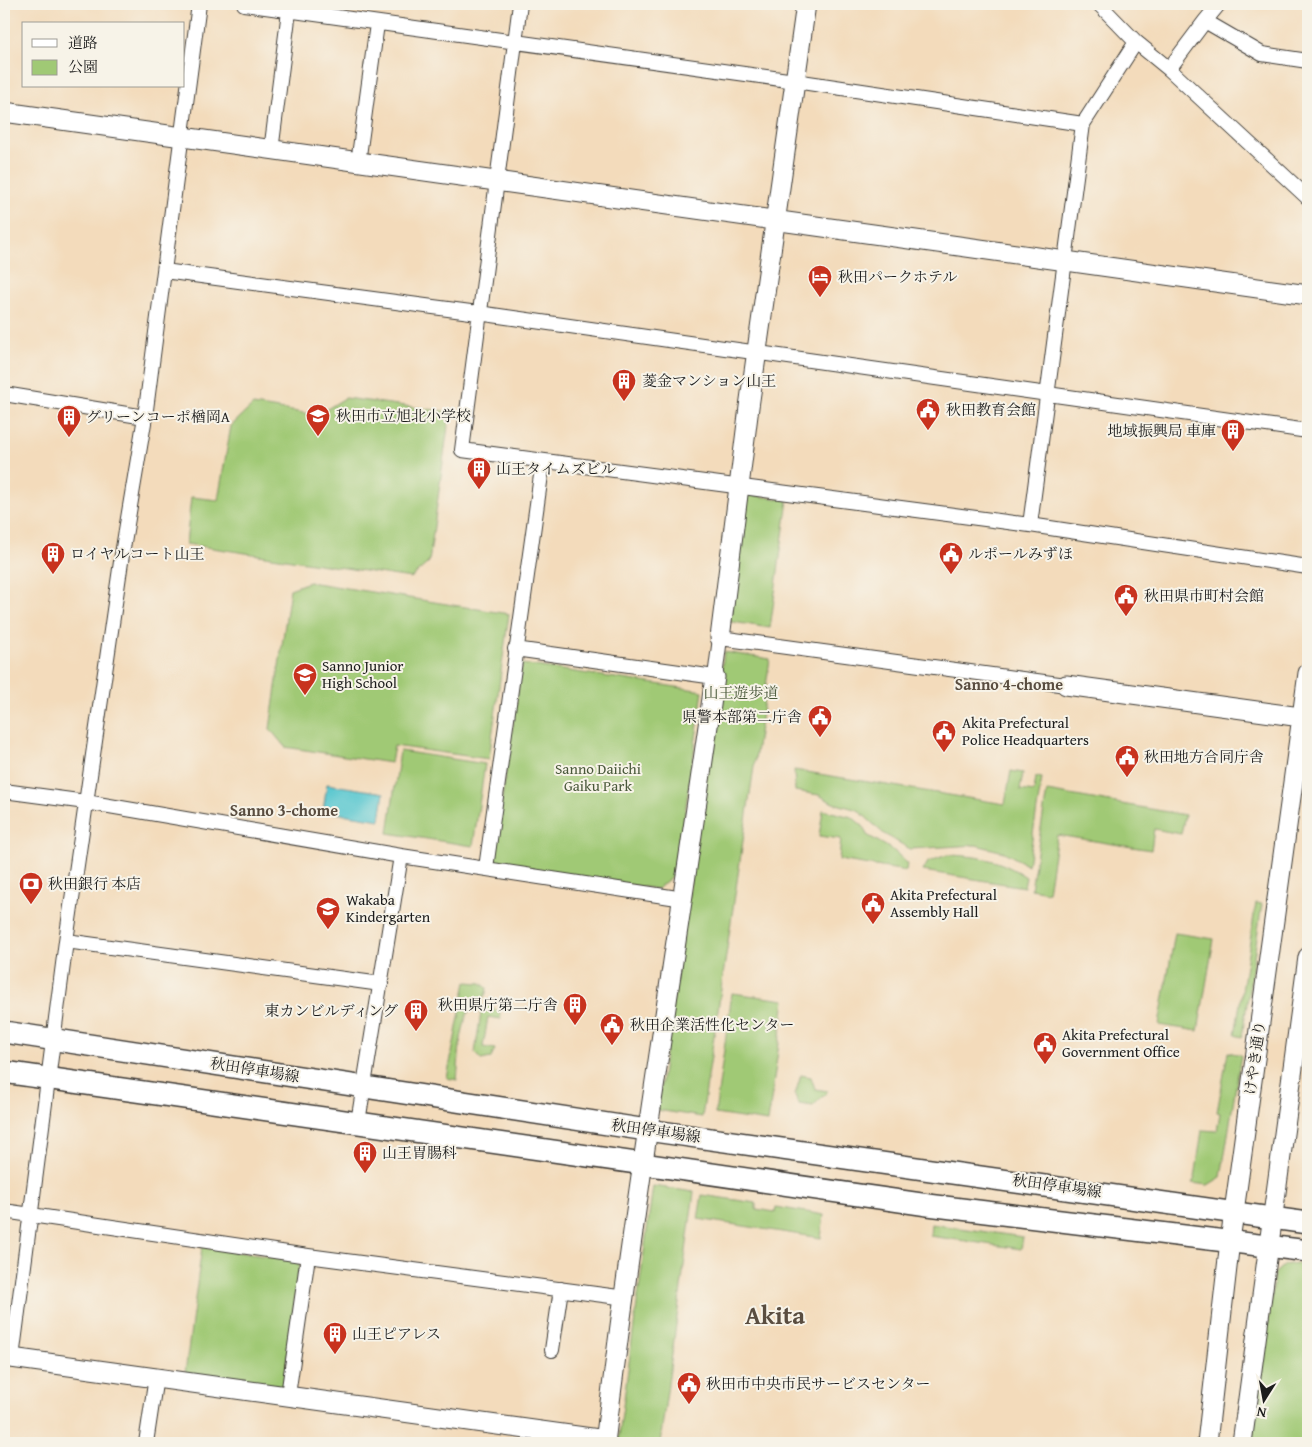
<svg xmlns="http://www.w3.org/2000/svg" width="1312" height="1447" viewBox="0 0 1312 1447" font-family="'Gentium Book Plus','Noto Serif JP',serif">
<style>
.green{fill:#a0c975;stroke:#5e7248}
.water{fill:#5bc8d0;stroke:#3c7276}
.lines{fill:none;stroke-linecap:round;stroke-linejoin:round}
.street-casing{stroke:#3c3934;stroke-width:16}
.secondary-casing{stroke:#3c3934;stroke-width:21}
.primary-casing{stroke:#3c3934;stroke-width:24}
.street{stroke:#fff;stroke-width:14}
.secondary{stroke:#fff;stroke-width:19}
.primary{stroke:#fff;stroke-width:21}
.labels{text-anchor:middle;stroke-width:4;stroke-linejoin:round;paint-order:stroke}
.poi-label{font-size:15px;fill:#1c1c1c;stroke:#f7f3e8;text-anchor:start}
.park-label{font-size:15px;fill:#4a593b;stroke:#f7f3e8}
.street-label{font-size:15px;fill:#1c1c1c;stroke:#f7f3e8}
.neighbourhood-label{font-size:16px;font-weight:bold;fill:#594d40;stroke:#f7f3e8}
.town-label{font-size:25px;font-weight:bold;fill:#594d40;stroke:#f7f3e8}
</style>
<rect width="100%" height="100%" fill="#f7f3e8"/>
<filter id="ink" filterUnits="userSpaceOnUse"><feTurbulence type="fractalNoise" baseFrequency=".02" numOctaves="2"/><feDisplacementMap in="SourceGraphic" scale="10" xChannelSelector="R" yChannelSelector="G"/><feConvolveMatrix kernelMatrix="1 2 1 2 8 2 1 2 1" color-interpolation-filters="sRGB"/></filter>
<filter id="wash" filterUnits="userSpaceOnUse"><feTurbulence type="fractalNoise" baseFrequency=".0096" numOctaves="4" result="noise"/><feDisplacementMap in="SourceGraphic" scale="20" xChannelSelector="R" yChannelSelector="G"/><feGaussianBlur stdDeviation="1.12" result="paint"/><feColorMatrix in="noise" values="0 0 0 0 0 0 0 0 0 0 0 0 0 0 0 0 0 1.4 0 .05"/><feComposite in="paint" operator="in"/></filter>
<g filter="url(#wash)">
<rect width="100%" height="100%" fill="#f3dbbb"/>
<path class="green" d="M345,398L450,412L429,562L411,578L186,544L191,497L218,500L231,426L253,405L317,415Z
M744,494L788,500L770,628L726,621Z
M309,582L509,614L489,759L394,746L391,763L285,747L270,729L290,589Z
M724,652L770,659L702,1117L657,1110Z
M522,664L703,691L676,873L657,889L492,865Z
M400,751L485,764L473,846L388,833Z
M794,770L1005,804L1011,771L1023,773L1020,790L1034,792L1036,777L1042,778L1028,865L1004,852L976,845L910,849L884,834L858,810L833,803L819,795L795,791Z
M1047,791L1185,815L1181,834L1154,829L1151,850L1057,835L1048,892L1031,889Z
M823,810L852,817L863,826L867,835L893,850L907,863L906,871L839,860L841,839L819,836Z
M947,855C979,856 999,859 1026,877L1024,887L923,871L928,862Z
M1256,903L1262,904L1242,1037L1235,1035Z
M1175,933L1214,939L1198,1031L1159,1025Z
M466,982L481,983L487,988C486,1001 477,999 471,1008C468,1011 466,1018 465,1022C459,1041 459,1060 457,1080L447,1078Z
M732,993L785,1000L768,1122L715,1114Z
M490,1006L499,1012L501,1019L488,1017L483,1047L495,1049L491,1058L481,1060L475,1053L481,1012L484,1007Z
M1228,1052L1241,1055L1221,1177L1208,1185L1192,1183L1195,1178L1202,1130L1217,1131L1220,1113L1217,1112Z
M801,1075L811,1077L815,1089L828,1091L813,1106L799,1104L795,1095Z
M653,1186L694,1192L660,1443H618Z
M702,1195L756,1203V1209L775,1212L776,1207L824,1215L821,1238L698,1219Z
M931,1224L1023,1237L1021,1249L930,1236Z
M202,1247L300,1261L283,1387L185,1373Z
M1297,1263L1308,1265V1443H1251L1275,1273L1284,1265Z"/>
<path class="water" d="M327,784L384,793L380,820L323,811Z"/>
</g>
<g filter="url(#ink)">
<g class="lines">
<defs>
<path id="street" d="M199,4L164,271L478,313L1308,431
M244,4L795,81L1083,124
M520,4L462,450L1030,525L1308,567
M1099,4L1136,42L1169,69L1308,198
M1205,21L1219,4
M1169,69L1205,21L1262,54L1308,61
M271,151L289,11
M358,163L377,24
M4,394L145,417
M1030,525L1083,124L1136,42
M515,649L715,677L720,638L1066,685
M4,791L86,802L401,856L684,899
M486,868L543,461
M66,941L381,984
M358,1122L401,856
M4,1211L308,1256L626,1298
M552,1350L561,1289
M12,1358L66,941L123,548L145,417L164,271
M288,1395L308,1256
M146,1443L156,1377"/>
<path id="secondary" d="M4,112L1308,295
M720,638L749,407L806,4
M1066,685L1308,718
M4,1357L606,1440
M605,1443C636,1187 679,933 715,677
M1207,1443L1230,1241L1308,673
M1242,1443L1308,957"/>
<path id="primary" d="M4,1032L647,1130L1308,1223
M4,1072L928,1205L1308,1251"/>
</defs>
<use href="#street" class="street-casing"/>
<use href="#secondary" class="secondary-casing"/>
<use href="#primary" class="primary-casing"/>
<use href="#street" class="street"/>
<use href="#secondary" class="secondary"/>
<use href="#primary" class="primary"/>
</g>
</g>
<defs>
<symbol id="hotel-pin" viewBox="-11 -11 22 30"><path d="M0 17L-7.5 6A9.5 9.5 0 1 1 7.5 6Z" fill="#c8321e" stroke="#f7f3e8"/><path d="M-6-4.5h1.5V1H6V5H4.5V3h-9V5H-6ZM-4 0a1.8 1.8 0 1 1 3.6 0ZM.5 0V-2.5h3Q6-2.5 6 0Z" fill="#fff"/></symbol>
<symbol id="building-pin" viewBox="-11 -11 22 30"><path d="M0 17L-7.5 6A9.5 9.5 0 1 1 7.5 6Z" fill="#c8321e" stroke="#f7f3e8"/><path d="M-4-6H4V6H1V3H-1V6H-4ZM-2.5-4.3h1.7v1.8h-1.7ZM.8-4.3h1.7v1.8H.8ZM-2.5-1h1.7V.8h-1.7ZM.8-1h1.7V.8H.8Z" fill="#fff"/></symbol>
<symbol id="civic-pin" viewBox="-11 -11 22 30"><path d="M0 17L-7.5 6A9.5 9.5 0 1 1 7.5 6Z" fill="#c8321e" stroke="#f7f3e8"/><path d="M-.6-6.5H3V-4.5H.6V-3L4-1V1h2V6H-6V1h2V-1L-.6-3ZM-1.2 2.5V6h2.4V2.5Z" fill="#fff"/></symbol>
<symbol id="school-pin" viewBox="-11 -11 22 30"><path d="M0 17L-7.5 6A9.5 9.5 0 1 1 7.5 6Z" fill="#c8321e" stroke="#f7f3e8"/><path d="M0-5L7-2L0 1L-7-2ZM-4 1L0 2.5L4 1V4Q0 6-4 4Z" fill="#fff"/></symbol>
<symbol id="bank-pin" viewBox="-11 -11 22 30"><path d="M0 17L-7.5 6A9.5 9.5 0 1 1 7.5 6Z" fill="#c8321e" stroke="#f7f3e8"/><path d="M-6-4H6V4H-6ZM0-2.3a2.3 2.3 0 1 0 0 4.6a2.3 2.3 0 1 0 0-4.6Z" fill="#fff"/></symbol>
</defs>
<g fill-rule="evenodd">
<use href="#hotel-pin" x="806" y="263" width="28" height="38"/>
<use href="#building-pin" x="610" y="367" width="28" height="38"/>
<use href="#civic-pin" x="914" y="396" width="28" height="38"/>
<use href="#school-pin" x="304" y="402" width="28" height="38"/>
<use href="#building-pin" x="55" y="403" width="28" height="38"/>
<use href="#building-pin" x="1219" y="417" width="28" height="38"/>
<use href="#building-pin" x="465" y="455" width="28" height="38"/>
<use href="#building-pin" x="39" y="540" width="28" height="38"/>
<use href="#civic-pin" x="937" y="540" width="28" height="38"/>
<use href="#civic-pin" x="1112" y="582" width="28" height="38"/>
<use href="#school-pin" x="291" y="661" width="28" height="38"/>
<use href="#civic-pin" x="806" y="703" width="28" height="38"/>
<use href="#civic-pin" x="930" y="718" width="28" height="38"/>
<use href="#civic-pin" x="1113" y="743" width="28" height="38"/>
<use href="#bank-pin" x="17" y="870" width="28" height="38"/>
<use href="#civic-pin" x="859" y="890" width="28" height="38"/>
<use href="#school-pin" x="314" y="895" width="28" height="38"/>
<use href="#building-pin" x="561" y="991" width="28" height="38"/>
<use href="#building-pin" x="402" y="997" width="28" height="38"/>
<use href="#civic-pin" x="598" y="1011" width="28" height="38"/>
<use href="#civic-pin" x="1031" y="1030" width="28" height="38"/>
<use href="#building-pin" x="351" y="1139" width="28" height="38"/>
<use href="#building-pin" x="321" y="1320" width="28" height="38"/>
<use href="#civic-pin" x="675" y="1370" width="28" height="38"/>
</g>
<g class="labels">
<g class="poi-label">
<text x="838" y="282">秋田パークホテル</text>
<text x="642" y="386">菱金マンション山王</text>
<text x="946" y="415">秋田教育会館</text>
<text x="336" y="421">秋田市立旭北小学校</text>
<text x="86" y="422">グリーンコーポ楢岡A</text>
<text x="1216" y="436" text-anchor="end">地域振興局 車庫</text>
<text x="496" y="474">山王タイムズビル</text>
<text x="70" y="559">ロイヤルコート山王</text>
<text x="968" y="559">ルポールみずほ</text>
<text x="1144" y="601">秋田県市町村会館</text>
<text x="322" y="671">Sanno Junior<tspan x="322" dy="17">High School</tspan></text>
<text x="802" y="722" text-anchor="end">県警本部第二庁舎</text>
<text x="962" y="728">Akita Prefectural<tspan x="962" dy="17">Police Headquarters</tspan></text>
<text x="1144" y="762">秋田地方合同庁舎</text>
<text x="48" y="889">秋田銀行 本店</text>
<text x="890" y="900">Akita Prefectural<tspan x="890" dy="17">Assembly Hall</tspan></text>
<text x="346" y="905">Wakaba<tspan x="346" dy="17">Kindergarten</tspan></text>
<text x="558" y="1010" text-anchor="end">秋田県庁第二庁舎</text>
<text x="398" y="1016" text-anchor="end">東カンビルディング</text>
<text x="630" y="1030">秋田企業活性化センター</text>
<text x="1062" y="1040">Akita Prefectural<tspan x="1062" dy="17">Government Office</tspan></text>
<text x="382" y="1158">山王胃腸科</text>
<text x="352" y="1339">山王ピアレス</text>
<text x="706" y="1389">秋田市中央市民サービスセンター</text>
</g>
<g class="park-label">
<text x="741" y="698">山王遊歩道</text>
<text x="598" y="774">Sanno Daiichi<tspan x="598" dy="17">Gaiku Park</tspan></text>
</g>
<g class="street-label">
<text transform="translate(1255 1058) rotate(-82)" y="5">けやき通り</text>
<text transform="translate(255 1070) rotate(9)" y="5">秋田停車場線</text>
<text transform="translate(656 1131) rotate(8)" y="5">秋田停車場線</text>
<text transform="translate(1057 1186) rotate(8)" y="5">秋田停車場線</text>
</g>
<g class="neighbourhood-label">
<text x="1009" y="690">Sanno 4-chome</text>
<text x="284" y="816">Sanno 3-chome</text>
</g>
<g class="town-label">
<text x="775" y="1324">Akita</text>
</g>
</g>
<rect width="1312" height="1447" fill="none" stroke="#f7f3e8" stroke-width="20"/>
<rect x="22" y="22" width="162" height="65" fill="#f7f3e8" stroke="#9f9d96"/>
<rect x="32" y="39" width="25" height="8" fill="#ffffff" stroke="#9f9d96"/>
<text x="68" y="48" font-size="15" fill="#1c1c1c">道路</text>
<rect x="32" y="60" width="25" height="15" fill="#a0c975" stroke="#9f9d96"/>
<text x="68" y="72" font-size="15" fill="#1c1c1c">公園</text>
<g transform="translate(1264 1400) rotate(191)" stroke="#f7f3e8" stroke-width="4" paint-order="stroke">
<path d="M0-4L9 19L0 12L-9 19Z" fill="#1c1c1c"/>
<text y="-8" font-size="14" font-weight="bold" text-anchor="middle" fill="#1c1c1c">N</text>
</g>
</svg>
